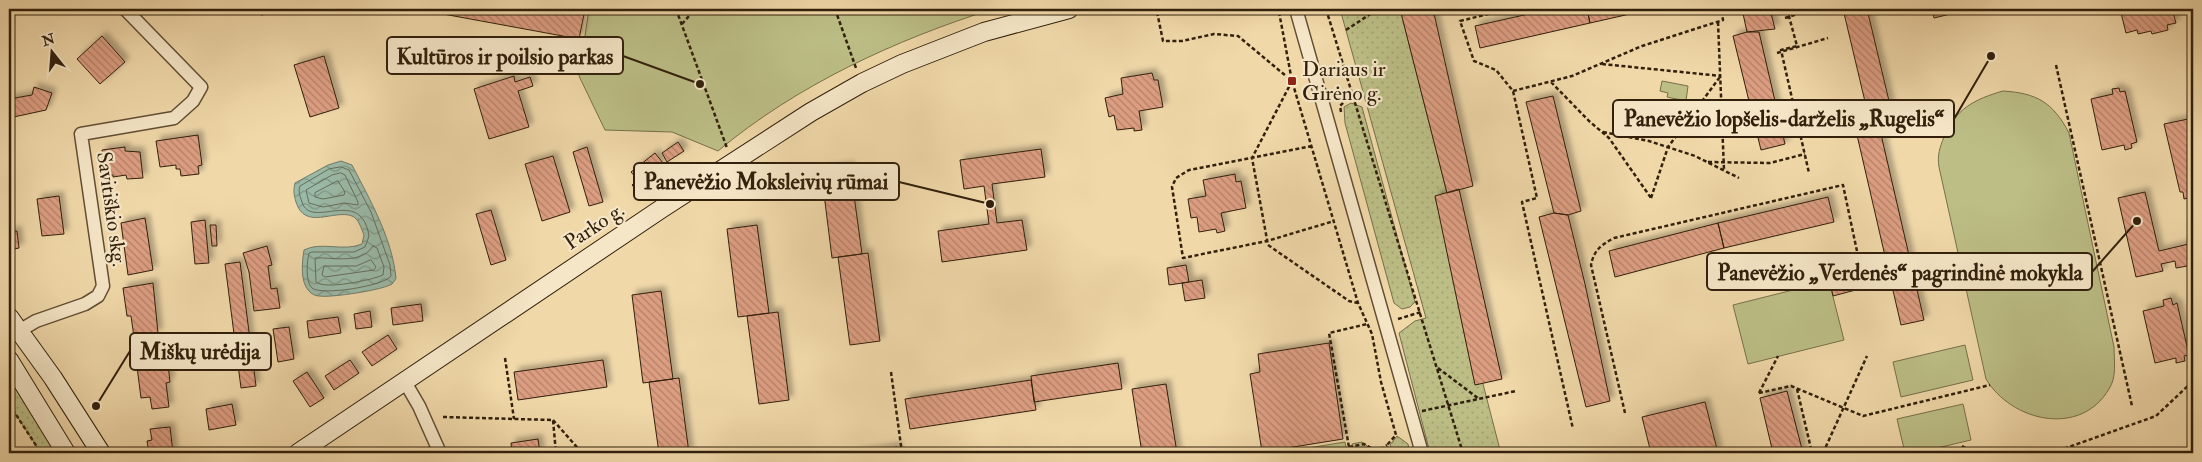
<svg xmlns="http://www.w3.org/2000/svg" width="2202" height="462" viewBox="0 0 2202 462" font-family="'IM FELL Double Pica',serif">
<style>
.grass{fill:url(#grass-dots);stroke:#776f49}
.park{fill:#bcbe86;stroke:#776f49}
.water{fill:url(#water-waves);stroke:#707c6a}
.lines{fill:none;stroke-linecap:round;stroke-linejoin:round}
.shore{stroke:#666d5a;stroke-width:1}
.building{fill:url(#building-back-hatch);stroke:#32200c;filter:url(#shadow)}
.minor-casing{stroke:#624e33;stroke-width:15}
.secondary-casing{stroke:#32200c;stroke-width:20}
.path{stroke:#32200c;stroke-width:2.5;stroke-dasharray:4 2.5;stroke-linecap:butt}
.minor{stroke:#f5e6c7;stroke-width:12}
.secondary{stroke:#f5e6c7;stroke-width:18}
.poi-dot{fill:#8f2418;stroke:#f5e6c7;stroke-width:2}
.labels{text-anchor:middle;stroke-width:4.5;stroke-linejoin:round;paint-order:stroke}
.poi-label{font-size:21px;fill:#32200c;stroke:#f5e6c7;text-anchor:start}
.street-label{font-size:21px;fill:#32200c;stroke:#f5e6c7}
.leader{fill:none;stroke:#32200c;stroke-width:2}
.callout-dot{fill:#32200c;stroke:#f5e6c7;stroke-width:2}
.callout{fill:#f5e6c7;stroke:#32200c;stroke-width:2}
.callout-label{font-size:22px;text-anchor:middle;font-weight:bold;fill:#32200c}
</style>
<defs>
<pattern id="grass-dots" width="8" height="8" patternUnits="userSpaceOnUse" patternTransform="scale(1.25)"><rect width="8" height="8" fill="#bcbe86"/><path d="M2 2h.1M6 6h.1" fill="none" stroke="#a2a372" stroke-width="1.8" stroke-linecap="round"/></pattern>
<pattern id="water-waves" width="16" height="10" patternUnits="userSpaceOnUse" patternTransform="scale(1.25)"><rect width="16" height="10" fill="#9abaa8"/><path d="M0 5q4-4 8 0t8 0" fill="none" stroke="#7e9787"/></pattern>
<pattern id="building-back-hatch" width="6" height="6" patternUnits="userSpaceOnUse" patternTransform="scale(1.25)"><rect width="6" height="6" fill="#dc9d81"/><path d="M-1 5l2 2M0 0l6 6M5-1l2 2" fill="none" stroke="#b38068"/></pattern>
<filter id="shadow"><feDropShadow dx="4.5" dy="-4.5" stdDeviation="2.5" flood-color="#0004"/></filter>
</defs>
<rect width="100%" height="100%" fill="#f0d8a9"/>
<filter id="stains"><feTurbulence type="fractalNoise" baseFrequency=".004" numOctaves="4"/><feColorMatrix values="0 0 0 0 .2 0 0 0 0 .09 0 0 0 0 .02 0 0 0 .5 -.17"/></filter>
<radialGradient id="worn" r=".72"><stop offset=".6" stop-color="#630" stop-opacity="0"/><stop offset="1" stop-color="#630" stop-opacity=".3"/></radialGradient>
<path class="grass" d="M1340,9H1400L1447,193L1435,197L1500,450L1488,453H1430L1399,333L1415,321L1426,318Z
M1351,103L1362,107L1415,302L1410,307L1402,309L1394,303L1345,123L1344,107Z
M9,377L57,453H41L9,404Z
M1397,436L1408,444L1409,449L1393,453L1390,445Z
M1345,442L1347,453H1309L1308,448Z
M1362,442L1375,452L1354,453L1352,444Z"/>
<path class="park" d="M589,9H993C895,40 797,85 718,151L672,132L605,130L579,76Z
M1662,81L1688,86L1686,101L1667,97L1668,93L1660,91Z
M2003,91C2036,93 2053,102 2069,133L2114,347C2114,361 2117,377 2109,389C2080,438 2011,421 1986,379L1939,167C1937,155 1940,147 1944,137C1955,109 1975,99 2003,91Z
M1829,281L1844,340L1748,364L1733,305Z
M1965,345L1973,380L1901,397L1893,362Z
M1963,404L1971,440L1916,453H1905L1897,419Z"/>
<path class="water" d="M341,161L352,165C370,200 392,238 396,278C396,279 393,283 392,284C383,290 330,298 319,296C316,296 311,294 309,291C300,282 302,262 304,250C321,241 343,252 362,244L364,235C361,228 359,219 352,216C334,209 305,231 296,202C294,195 293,191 295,183L328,165Z"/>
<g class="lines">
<path class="shore" d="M341,167L349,170L371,212L390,265L391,276C384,286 321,296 312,288C305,281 307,262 309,253L312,252H354L365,247L369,236C361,185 311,231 302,202C300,196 298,192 300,186L329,169Z
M341,173L345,175L358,202V205L344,203L323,207L309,203L306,190L332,175Z
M338,181L345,192L344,195L323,199L315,197V193Z
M373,246L377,248L384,267L383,275C372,280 325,290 316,282L315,258C334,257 361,265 373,246Z
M371,260L376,267L374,270L325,277L322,275L324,266H356Z"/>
</g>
<path class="building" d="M250,9H264L263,15L250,13Z
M291,9H313L312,13Z
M416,9H585L579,39Z
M1400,9H1433L1473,186L1447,193Z
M1551,9H1587L1590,23L1480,48L1475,26Z
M1587,9H1652L1590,23Z
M1742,9H1770L1775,29L1747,32Z
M1843,9H1867L1895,126L1872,131Z
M1932,9H1971L1934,18Z
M2120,9H2172L2176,23L2167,25L2168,30L2152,34L2151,31L2138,34L2137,30L2126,33Z
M1747,32H1759L1785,144L1761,150L1733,36Z
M102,36L125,62L100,84L77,59Z
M324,56L339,108L310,117L294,65Z
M1152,73L1154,80H1158L1163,107L1139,111L1142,130L1134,131V128L1117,130L1114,115L1109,117L1105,98L1123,94L1121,78Z
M514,76L515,82L530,77L533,86L518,91L529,127L489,139L474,89Z
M34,87L52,93L46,110L9,118V99L32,95Z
M2119,88L2120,92L2125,91L2137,142L2131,144L2132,148L2125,150L2124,145L2102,150L2091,99L2113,94L2112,89Z
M1553,96L1581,211L1568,215L1554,213L1526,102Z
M2193,118V197L2184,199L2183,192H2180L2164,124Z
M1880,130L1924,320L1901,325L1857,135Z
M198,135L202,165L198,166L199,174L181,176L180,169H176V165L160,167L156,141Z
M678,142L684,151L667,162L662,153Z
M125,147V151L140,152L143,178L127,179L126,175L113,177V175H108V171H104L102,150Z
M587,147L603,202L589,206L573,152Z
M1041,149L1045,177L992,184L997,223L1022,220L1027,250L942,262L938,231L989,224L984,186L964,189L960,160Z
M655,153L663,163L646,177L650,182L638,192L632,185L638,180L631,172Z
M553,156L570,212L542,221L525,164Z
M850,166L862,254L832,258L821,170Z
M1235,174L1236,182L1241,181L1246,208L1221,213L1225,231L1217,233L1216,229L1199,232L1197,217L1191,218L1188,199L1206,196L1203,180Z
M1459,189L1502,379L1475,385L1435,196Z
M2145,192L2159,251L2193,243V265L2176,268L2175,261L2161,264L2163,271L2136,277L2118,198Z
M59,196L64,234L42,236L37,199Z
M1828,197L1834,222L1724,248L1718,223Z
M491,210L506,260L491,265L476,214Z
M1554,213L1568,215L1585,284L1610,401L1586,407L1539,217Z
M145,218L153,270L128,275L121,223Z
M205,220L209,263L195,264L191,222Z
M1718,223L1724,248L1615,277L1609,251Z
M210,225H216L217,246H212Z
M757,225L769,313L738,317L727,229Z
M17,231L19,248L9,250V232Z
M267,246L272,265L268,266L271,289L277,288L280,308L254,311L249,272L243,253Z
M868,253L880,341L850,345L838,257Z
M240,262L256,386L241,388L225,264Z
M1186,265L1189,282L1169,285L1167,268Z
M1858,270L1863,288L1833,296L1829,277Z
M1202,280L1205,298L1185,301L1182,283Z
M153,283L158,333L134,337L131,316H127L123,288Z
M661,291L673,379L643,383L632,295Z
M2171,298L2173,305L2177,303L2189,355L2184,356L2185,361L2176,363V358L2155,363L2143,311L2164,306L2163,300Z
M421,304L423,321L393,325L391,308Z
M370,311L372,327L356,329L354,314Z
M778,312L789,400L759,404L747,316Z
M338,317L341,333L309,338L307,321Z
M289,327L294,359L278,362L273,329Z
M388,335L397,349L372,366L362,352Z
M1329,343L1343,439L1262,452L1250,374L1260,372L1258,354Z
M167,355L170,382L166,383L169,407L152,409L150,397L141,398L136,359Z
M350,360L359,373L334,390L325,376Z
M603,360L607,387L518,400L514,372Z
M1118,363L1122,389L1034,402L1031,376Z
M307,372L324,398L310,407L293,381Z
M679,378L689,453H659L649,382Z
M1031,380L1036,410L910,429L905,399Z
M1166,384L1177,453H1142L1132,389Z
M1787,391L1803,453H1773L1760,398Z
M1705,402L1718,453H1651L1642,417Z
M232,404L236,425L209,430L206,409Z
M170,427L173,453H149L147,441L152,440L150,429Z
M538,439L540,453H512L511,443Z
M897,447L898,453H855Z"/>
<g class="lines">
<defs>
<path id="minor" d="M1296,9L1422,453
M19,331L36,321L85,304L98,296L103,286L81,134L174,118L193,101L201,87L125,9
M405,382L419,406L440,453"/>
<path id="secondary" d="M9,317L53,378L101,453
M9,360L66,453
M298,453L661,209L811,112L862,83L902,64L984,32L1069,9"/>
</defs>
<use href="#minor" class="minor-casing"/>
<use href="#secondary" class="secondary-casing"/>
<path class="path" d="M676,9L727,148
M835,9L856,68
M1326,9L1463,453
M1508,9L1460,21L1474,61L1496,70L1513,91L1537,198L1522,202L1573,429
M1787,9L1797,46L1781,50L1809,173
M9,10L11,9
M1157,12L1163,41H1182L1214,34L1238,36L1292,81L1252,158L1268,245L1349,301L1358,303
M1279,12L1292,81L1358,303L1372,334L1381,382L1396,435L1387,445L1389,453
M1785,18L1810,10
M1718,22L1724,170
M682,24L695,9
M1346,30L1378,9
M1777,53L1828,38
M1602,64L1721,76
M2056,65L2132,406
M1551,82L1589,121L1609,138L1651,198
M1513,91L1572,76L1642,46L1723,20L1721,9
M1341,112L1340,106L1352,94
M1792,122L1845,108
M1603,132L1649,141L1695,156L1739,178
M1312,146L1189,170L1176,178L1172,187L1183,258L1267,241L1334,221
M1708,162L1770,163L1805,154
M730,183L734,190
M1651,198L1668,147L1720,77
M1398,319L1421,312
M505,358L514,419
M1438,368L1479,399
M891,372L902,453
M1797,389L1812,453
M1759,393L1791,386L1863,416L1990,385
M1759,393L1778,356
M9,404L41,453
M1422,411L1516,391
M1625,413L1591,265C1594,250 1601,245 1614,238L1843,185L1865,289
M443,417L553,420L556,453
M553,420L582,453
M1962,446L1974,453
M1349,447L1364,444L1380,453
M1350,453L1329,333L1367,324
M1375,453L1387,445
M1823,453L1867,356
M2052,453L2156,416L2193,381"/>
<use href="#minor" class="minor"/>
<use href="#secondary" class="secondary"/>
</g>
<rect class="poi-dot" x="1287" y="76" width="10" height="10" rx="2.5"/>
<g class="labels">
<g class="poi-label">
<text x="1302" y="76">Dariaus ir<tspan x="1302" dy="24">Girėno g.</tspan></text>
</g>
<g class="street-label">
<text transform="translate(112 209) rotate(82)" y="7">Savitiškio skg.</text>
<text transform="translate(594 226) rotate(-34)" y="7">Parko g.</text>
</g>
</g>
<path class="leader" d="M700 84L623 56M1991 56L1954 119M990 204L899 182M2137 221L2092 272M96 406L130 351"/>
<g class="callout-dot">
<circle cx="700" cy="84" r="5"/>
<circle cx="1991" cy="56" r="5"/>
<circle cx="990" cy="204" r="5"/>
<circle cx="2137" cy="221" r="5"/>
<circle cx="96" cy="406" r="5"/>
</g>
<g class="callout">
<rect x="387" y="37" width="236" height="37" rx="5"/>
<rect x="1613" y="100" width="341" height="37" rx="5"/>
<rect x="634" y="163" width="265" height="37" rx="5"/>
<rect x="1707" y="253" width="385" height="37" rx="5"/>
<rect x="130" y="333" width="141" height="37" rx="5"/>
</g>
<g class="callout-label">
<text x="505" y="64">Kultūros ir poilsio parkas</text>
<text x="1784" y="126">Panevėžio lopšelis-darželis „Rugelis“</text>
<text x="766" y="189">Panevėžio Moksleivių rūmai</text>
<text x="1900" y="280">Panevėžio „Verdenės“ pagrindinė mokykla</text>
<text x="200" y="359">Miškų urėdija</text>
</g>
<rect width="2202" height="462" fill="none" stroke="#f0d8a9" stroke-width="30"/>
<rect x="10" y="10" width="2182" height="442" fill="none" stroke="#32200c" stroke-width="2.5"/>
<rect x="15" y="15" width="2172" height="432" fill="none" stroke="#32200c"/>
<g transform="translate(52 52) rotate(343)" stroke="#f5e6c7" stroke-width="4" paint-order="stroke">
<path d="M0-4L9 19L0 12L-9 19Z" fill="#32200c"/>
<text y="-8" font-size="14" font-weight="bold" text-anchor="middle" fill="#32200c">N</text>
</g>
<rect width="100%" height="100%" filter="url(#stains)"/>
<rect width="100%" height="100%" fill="url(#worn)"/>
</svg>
